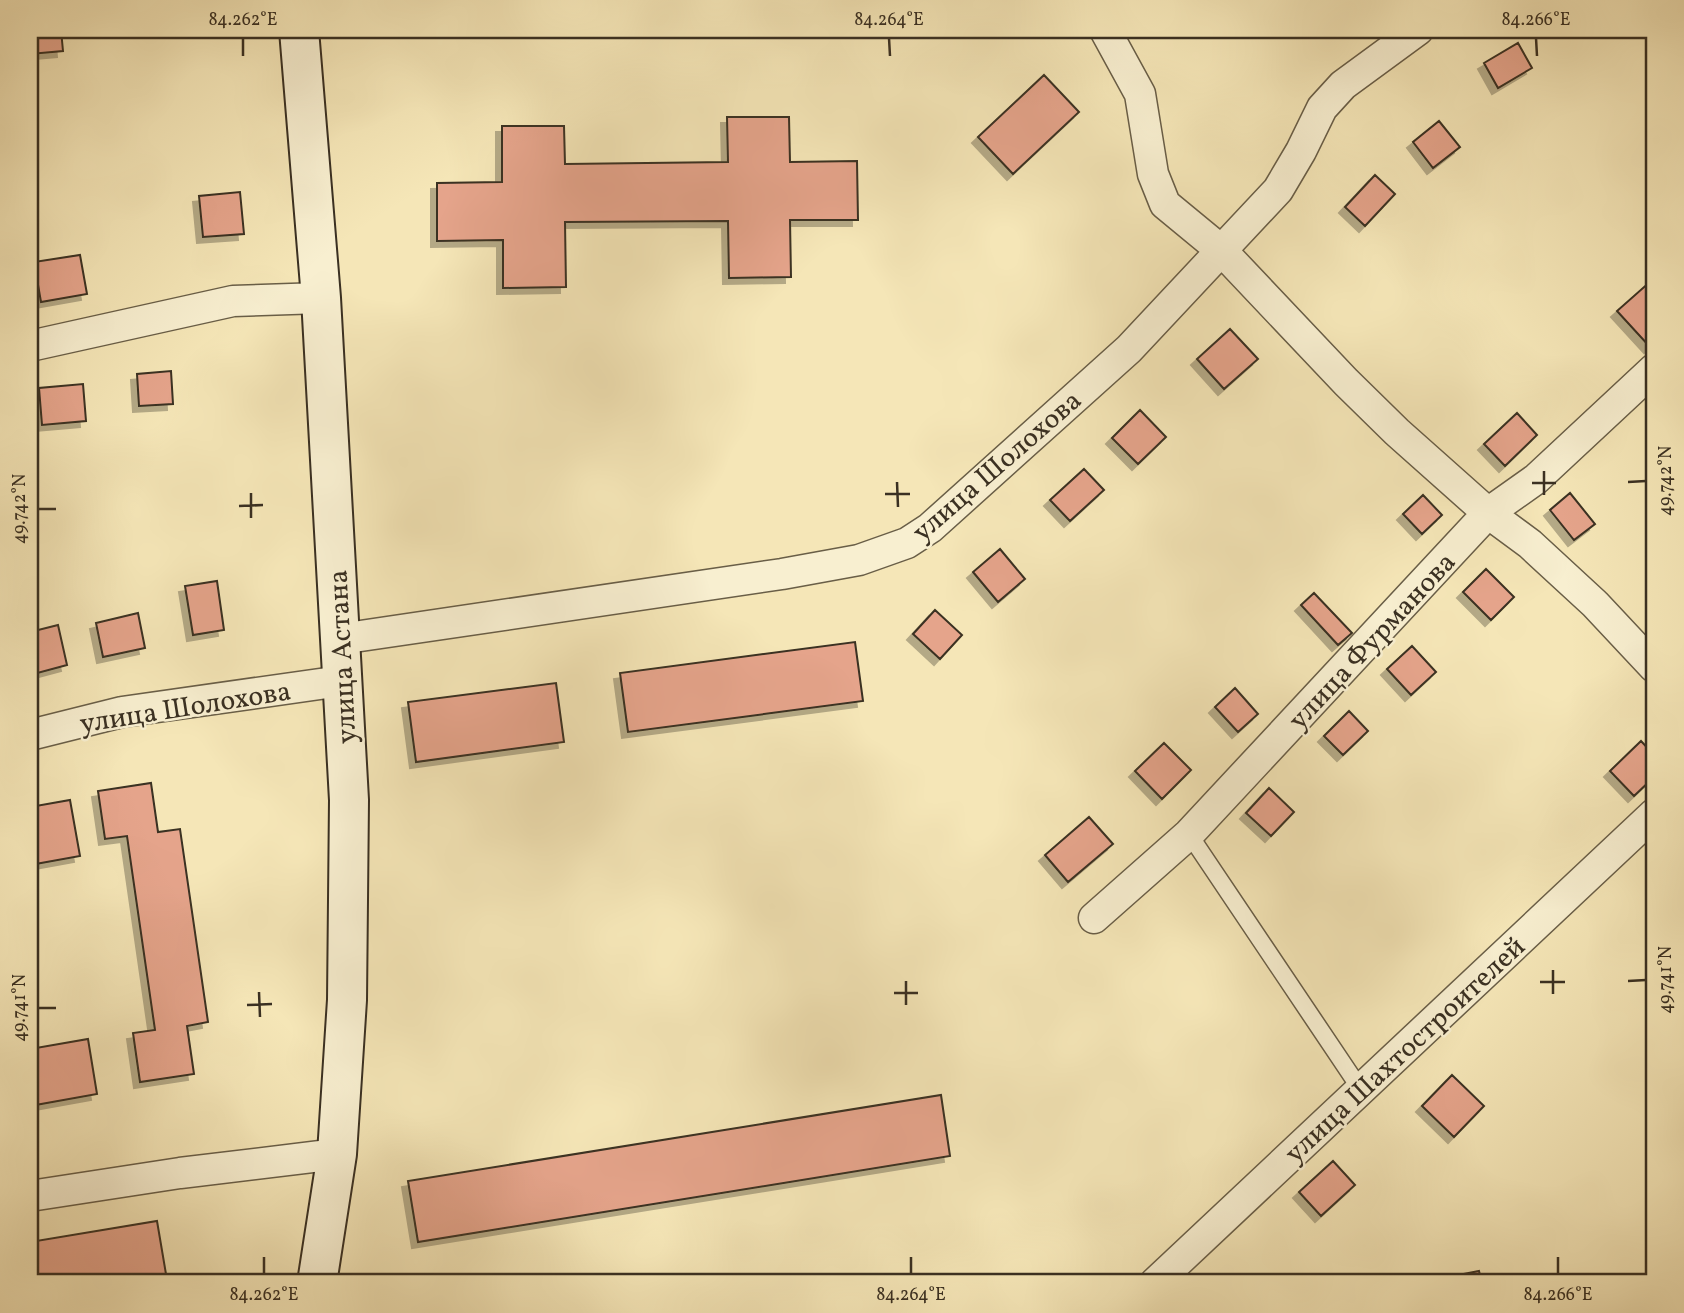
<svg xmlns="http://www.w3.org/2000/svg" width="1684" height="1313" viewBox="0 0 1684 1313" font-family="Vollkorn,serif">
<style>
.building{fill:#e5a48b;stroke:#3a3022;stroke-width:2;filter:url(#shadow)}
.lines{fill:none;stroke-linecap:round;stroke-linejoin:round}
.lane-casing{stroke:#695e47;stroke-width:19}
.street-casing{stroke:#695e47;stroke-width:33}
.secondary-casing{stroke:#3a3022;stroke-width:42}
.lane{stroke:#f8efd0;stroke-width:16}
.street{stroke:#f8efd0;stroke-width:30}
.secondary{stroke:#f8efd0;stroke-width:38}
.ticks{fill:none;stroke:#3a3022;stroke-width:2.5}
.labels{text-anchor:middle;stroke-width:5;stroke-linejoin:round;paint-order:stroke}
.street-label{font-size:28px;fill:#3a3022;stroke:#f8efd0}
.neatline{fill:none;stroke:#3a3022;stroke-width:2.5}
.ticks-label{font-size:18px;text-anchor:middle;fill:#3a3022}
</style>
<defs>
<filter id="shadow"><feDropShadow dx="-6" dy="6" stdDeviation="0" flood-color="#0004"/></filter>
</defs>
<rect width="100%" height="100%" fill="#f5e6b7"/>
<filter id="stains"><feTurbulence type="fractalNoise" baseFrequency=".00286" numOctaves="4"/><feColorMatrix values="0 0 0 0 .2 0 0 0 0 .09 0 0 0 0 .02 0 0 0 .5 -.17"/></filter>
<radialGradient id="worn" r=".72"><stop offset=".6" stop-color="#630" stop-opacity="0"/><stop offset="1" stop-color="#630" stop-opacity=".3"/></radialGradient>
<path class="building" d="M30,30H61L63,51L30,54Z
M1518,43L1532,68L1498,88L1484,63Z
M1044,75L1079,112L1013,174L978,137Z
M727,117H789L790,162L857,161L858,220H790L791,277L729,278L728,221L565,222L566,287L503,288V240L437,241V183L502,182V126H564L565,164L728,162Z
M1439,121L1460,147L1433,168L1413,142Z
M1375,175L1395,194L1365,226L1345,207Z
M240,192L244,234L203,237L199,196Z
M80,255L87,294L41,302L34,262Z
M1652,280L1654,282V343L1650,347L1617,311Z
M1230,329L1258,359L1224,389L1197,359Z
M171,371L173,404L139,406L137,374Z
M83,384L86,421L42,425L39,388Z
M1140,410L1166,437L1138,464L1112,438Z
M1517,413L1537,435L1505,466L1484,444Z
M1084,469L1104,490L1070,521L1050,500Z
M1570,493L1595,524L1574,540L1550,510Z
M1423,495L1442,515L1422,534L1403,514Z
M1000,549L1025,579L998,602L973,572Z
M1486,569L1514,597L1491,620L1463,592Z
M217,581L224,630L193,635L185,586Z
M1314,593L1352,633L1338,645L1301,605Z
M935,610L962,635L940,659L913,634Z
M138,613L145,648L103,657L96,623Z
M58,625L67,665L30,675V632Z
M855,642L863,701L628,732L620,673Z
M1412,646L1436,672L1411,695L1387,669Z
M556,683L564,742L416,762L408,702Z
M1235,688L1258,714L1238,732L1215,707Z
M1349,711L1368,731L1343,755L1324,736Z
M1641,741L1654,755V777L1634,796L1610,771Z
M1164,743L1191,770L1162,799L1135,771Z
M151,783L158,832L180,829L208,1022L187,1026L194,1074L140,1082L133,1033L155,1030L127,836L105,839L98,791Z
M1269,788L1294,812L1271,836L1246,813Z
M70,800L80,856L30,865V807Z
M1089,817L1113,844L1068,882L1045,855Z
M88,1039L97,1094L30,1106V1049Z
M1452,1075L1484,1106L1454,1137L1422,1106Z
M941,1095L950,1156L418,1242L408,1181Z
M1333,1161L1355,1185L1321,1216L1299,1192Z
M157,1221L167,1280L147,1283H30V1242Z
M1479,1271L1482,1283H1444L1443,1278Z"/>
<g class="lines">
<defs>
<path id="lane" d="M1189,834L1361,1090"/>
<path id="street" d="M1105,30L1140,94L1153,174L1165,204L1222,251L1346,382L1397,432L1488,513L1530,544L1595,604L1654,667
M30,346L233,301L321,298
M340,639L782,574L859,560L907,543L930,528L1129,349L1278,190L1301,151L1322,108L1343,85L1418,30
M30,735L122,712L341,681
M1094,918L1189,834L1488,513L1536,479L1654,369
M30,1196L180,1173L337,1154
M1155,1283L1654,814"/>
<path id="secondary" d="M299,30L321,298L349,800L347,1000L337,1154L317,1283"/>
</defs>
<use href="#lane" class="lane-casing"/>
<use href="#street" class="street-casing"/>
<use href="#secondary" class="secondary-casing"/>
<use href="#lane" class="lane"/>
<use href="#street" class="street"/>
<use href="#secondary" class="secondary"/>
</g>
<path class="ticks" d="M243,38V56M889,38L890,56M1536,38L1537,56M1544,471V495M897,482L898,507M1628,482L1646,481M1532,483H1556M251,493V518M885,494H910M239,506L263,505M38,509H56M1553,970V994M906,981V1005M1628,981L1646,980M1540,982H1565M259,992L260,1017M894,993H918M247,1005L272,1004M38,1008H56M264,1257V1274M911,1257V1274M1558,1257V1274"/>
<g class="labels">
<g class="street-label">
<text transform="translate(996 465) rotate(-41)" y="10">улица Шолохова</text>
<text transform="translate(1371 640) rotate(-47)" y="10">улица Фурманова</text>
<text transform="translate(341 657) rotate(-93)" y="10">улица Астана</text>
<text transform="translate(185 706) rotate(-9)" y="10">улица Шолохова</text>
<text transform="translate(1404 1049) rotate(-43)" y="10">улица Шахтостроителей</text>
</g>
</g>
<rect width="1684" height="1313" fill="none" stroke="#f5e6b7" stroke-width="77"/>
<rect x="38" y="38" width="1608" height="1236" class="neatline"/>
<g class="ticks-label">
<text x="243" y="25">84.262°E</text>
<text x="889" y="25">84.264°E</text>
<text x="1536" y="25">84.266°E</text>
<text transform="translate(1665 481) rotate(-90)" y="6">49.742°N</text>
<text transform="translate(19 509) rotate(-90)" y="6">49.742°N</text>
<text transform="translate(1665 980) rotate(-90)" y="6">49.741°N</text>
<text transform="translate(19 1008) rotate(-90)" y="6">49.741°N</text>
<text x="264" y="1300">84.262°E</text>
<text x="911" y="1300">84.264°E</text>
<text x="1558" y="1300">84.266°E</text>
</g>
<rect width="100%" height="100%" filter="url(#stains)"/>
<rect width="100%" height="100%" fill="url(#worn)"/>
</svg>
